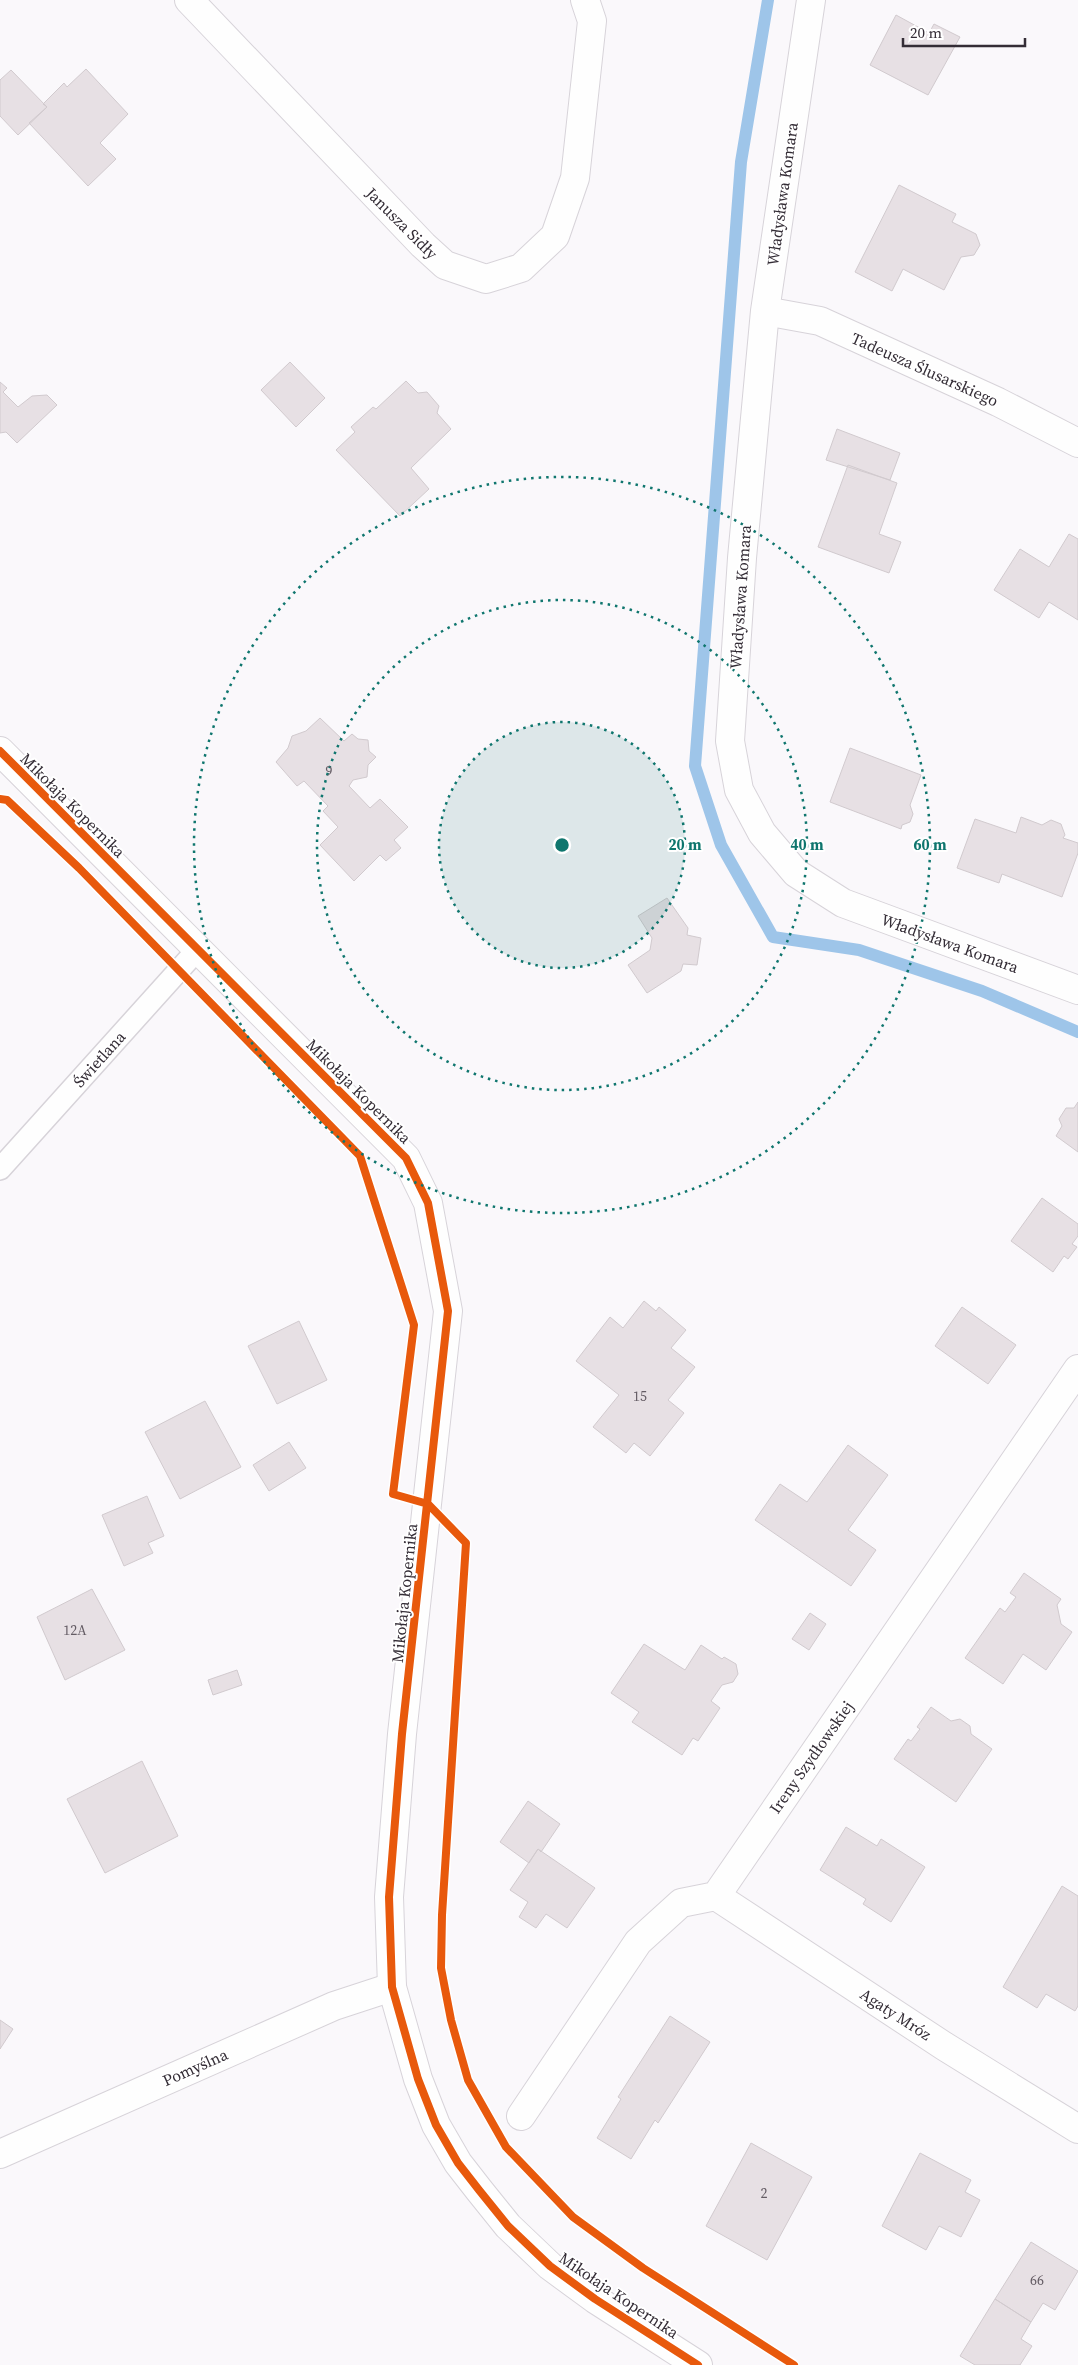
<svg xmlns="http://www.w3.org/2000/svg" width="1078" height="2365" viewBox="0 0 1078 2365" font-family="'Source Serif 4',serif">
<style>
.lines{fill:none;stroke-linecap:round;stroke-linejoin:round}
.stream{stroke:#9ec5e9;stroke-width:12}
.building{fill:#e7e0e4;stroke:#d1cace}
.service-casing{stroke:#d7d3d9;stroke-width:24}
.minor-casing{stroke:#d7d3d9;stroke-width:30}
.tertiary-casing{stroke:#d7d3d9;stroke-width:30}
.service{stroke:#fefefe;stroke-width:21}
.minor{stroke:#fefefe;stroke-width:28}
.tertiary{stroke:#fefefe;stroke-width:28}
.cycleway-casing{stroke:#fff;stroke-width:11}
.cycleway{stroke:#e8590c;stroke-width:8}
.ring{fill:none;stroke:#0f766e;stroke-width:2.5;stroke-dasharray:2.5 5}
.labels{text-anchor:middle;stroke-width:4;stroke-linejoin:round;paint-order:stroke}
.number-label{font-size:14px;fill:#645c64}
.street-label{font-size:16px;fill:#342d36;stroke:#fff}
.centre{fill:#0f766e;stroke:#fff;stroke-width:2.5}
.ring-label{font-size:15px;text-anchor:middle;font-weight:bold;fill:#0f766e;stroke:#fff;stroke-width:4;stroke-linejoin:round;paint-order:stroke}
</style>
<rect width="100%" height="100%" fill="#faf8fb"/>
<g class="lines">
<path class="stream" d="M768,0L741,162L695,766L721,845L773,937L859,950L982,991L1078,1032"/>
</g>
<path class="building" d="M896,15L929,33L934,24L960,37L928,95L870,65Z
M86,69L128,114L100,143L116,159L88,186L29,123L47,107L43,104L64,83L67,87Z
M11,70L47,107L18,135L0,116V80Z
M899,185L956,214L952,222L976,234L980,245L974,255L961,257L944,290L903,269L892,291L855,272Z
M290,362L325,398L296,427L261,390Z
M406,381L418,393L427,392L439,406L437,413L451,429L411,468L429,489L400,516L336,450L355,432L351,427L373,407L376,409Z
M0,382L7,388L3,392L18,407L32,396L47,395L57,405L17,443L6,432L0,433Z
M837,429L900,453L890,480L826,460Z
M848,465L897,483L879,534L901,542L889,573L818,547Z
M1069,534L1078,539V620L1049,602L1039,618L994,590L1020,549L1049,567Z
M320,718L344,741L352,734L358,739L368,740L369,751L376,757L368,765L367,777L353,780L349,786L370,808L380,799L408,827L394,840L401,848L386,861L380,855L354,881L320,845L338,827L323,811L328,806L304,781L297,786L276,762L288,748L292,736L306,731Z
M850,748L921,775L910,805L913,814L910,822L902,825L901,829L830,802Z
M1021,817L1042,825L1051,820L1061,824L1065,835L1063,838L1078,843V853L1062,897L1002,874L999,883L957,868L975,819L1016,833Z
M667,898L688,928L687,935L701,938L697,965L683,964L681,971L647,993L628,965L650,950L652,938L638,916Z
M1078,1102V1152L1056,1136L1062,1126L1059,1119L1066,1108H1074Z
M1042,1198L1078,1224V1236L1072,1244L1077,1247L1068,1259L1064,1256L1053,1272L1011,1241Z
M644,1301L656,1311L659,1307L686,1330L671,1348L695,1367L668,1400L684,1413L650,1456L634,1443L626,1453L593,1427L619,1395L576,1361L610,1317L623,1328Z
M962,1307L1016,1345L988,1384L935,1346Z
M299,1321L327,1380L277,1404L248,1346Z
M205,1401L241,1467L180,1499L145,1432Z
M289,1442L306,1468L269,1491L253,1465Z
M848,1445L888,1475L848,1530L876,1550L851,1586L755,1520L780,1484L807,1502Z
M147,1496L164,1536L148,1543L153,1553L124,1566L102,1515Z
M1024,1573L1061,1599L1057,1605L1061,1624L1072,1632L1046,1670L1023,1654L1003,1684L965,1658L1000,1608L1005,1612L1016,1597L1010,1593Z
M92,1589L125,1650L65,1680L37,1617Z
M810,1613L826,1624L809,1650L792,1639Z
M644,1644L685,1670L701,1645L722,1659L724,1657L736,1664L738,1674L733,1682L722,1685L711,1701L720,1708L698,1741L693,1738L682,1755L632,1722L639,1712L611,1693Z
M237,1670L242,1685L213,1695L208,1680Z
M931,1707L951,1721L960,1719L970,1726L971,1734L992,1749L956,1802L894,1759L908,1739L911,1741L920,1729L917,1727Z
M142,1761L178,1836L105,1873L67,1799Z
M528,1801L560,1824L541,1852L538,1849L529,1863L500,1842Z
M846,1827L877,1846L881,1839L925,1867L891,1922L863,1904L866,1899L820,1870Z
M538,1849L595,1888L567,1928L546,1914L536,1928L519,1917L528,1902L510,1890Z
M1062,1886L1078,1896V2006L1075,2011L1046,1994L1037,2008L1003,1987Z
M670,2016L710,2042L658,2123L655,2120L631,2159L597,2138L621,2099L618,2097Z
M0,2020L13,2029L0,2049Z
M751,2143L812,2177L767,2260L706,2226Z
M920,2153L971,2180L965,2192L980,2200L961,2237L939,2226L926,2250L882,2226Z
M1031,2242L1078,2271L1055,2310L1043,2303L1031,2322L995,2299Z
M995,2299L1031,2322L1021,2339L1032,2346L1020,2365H975L960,2356Z"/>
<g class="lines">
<defs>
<path id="service" d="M0,1169L198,949"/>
<path id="minor" d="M189,0L423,245L445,265L486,279L521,268L555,236L575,178L592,21L585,0
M811,0L765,311L742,558L730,741L739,790L762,833L796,873L843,903L1078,990
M765,311L820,321L998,402L1078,443
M716,1896L944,2046L1078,2129
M521,2116L638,1942L681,1903L716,1896L1078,1369
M0,2154L334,2006L392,1987"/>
<path id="tertiary" d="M0,751L406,1158L428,1203L448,1311L402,1734L389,1897L392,1987L418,2079L436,2125L458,2163L479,2190L508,2226L550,2266L595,2299L698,2365"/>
</defs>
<use href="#service" class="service-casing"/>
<use href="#minor" class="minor-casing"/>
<use href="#tertiary" class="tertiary-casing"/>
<use href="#service" class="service"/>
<use href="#minor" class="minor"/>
<use href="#tertiary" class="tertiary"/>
<defs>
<path id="cycleway" d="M0,751L406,1158L428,1203L448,1311L402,1734L389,1897L392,1987L418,2079L436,2125L458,2163L479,2190L508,2226L550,2266L595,2299L698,2365
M0,799L7,800L79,868L360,1156L414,1325L393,1494L428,1504L466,1543L442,1915L441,1968L451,2020L468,2080L506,2147L573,2217L643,2268L794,2365"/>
</defs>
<use href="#cycleway" class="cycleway-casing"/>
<use href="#cycleway" class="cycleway"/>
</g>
<circle cx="562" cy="845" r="123" fill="#0f766e" fill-opacity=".12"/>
<g class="ring">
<circle cx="562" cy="845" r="123"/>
<circle cx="562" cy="845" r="245"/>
<circle cx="562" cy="845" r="368"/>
</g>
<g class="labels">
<g class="number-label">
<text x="329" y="776">9</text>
<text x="640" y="1401">15</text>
<text x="75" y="1635">12A</text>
<text x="764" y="2198">2</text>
<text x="1037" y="2285">66</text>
</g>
<g class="street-label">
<text transform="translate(782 194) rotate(-82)" y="6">Władysława Komara</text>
<text transform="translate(402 223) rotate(45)" y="6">Janusza Sidły</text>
<text transform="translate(925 369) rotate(24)" y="6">Tadeusza Ślusarskiego</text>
<text transform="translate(740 597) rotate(-86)" y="6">Władysława Komara</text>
<text transform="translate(73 805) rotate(45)" y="6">Mikołaja Kopernika</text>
<text transform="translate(950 943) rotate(20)" y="6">Władysława Komara</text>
<text transform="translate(99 1059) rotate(-48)" y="6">Świetlana</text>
<text transform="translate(359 1091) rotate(45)" y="6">Mikołaja Kopernika</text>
<text transform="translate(404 1593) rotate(-84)" y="6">Mikołaja Kopernika</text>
<text transform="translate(811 1757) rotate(-55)" y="6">Ireny Szydłowskiej</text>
<text transform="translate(896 2014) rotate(33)" y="6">Agaty Mróz</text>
<text transform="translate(195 2067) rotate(-24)" y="6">Pomyślna</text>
<text transform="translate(619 2295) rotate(34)" y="6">Mikołaja Kopernika</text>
</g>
</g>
<circle cx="562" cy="845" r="8" class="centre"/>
<g class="ring-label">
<text x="685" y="850">20 m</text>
<text x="807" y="850">40 m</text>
<text x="930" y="850">60 m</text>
</g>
<path d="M903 38v8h122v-8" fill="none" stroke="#342d36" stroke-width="2.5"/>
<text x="910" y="38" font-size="15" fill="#342d36" stroke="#ffffff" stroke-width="4" paint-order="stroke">20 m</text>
</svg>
